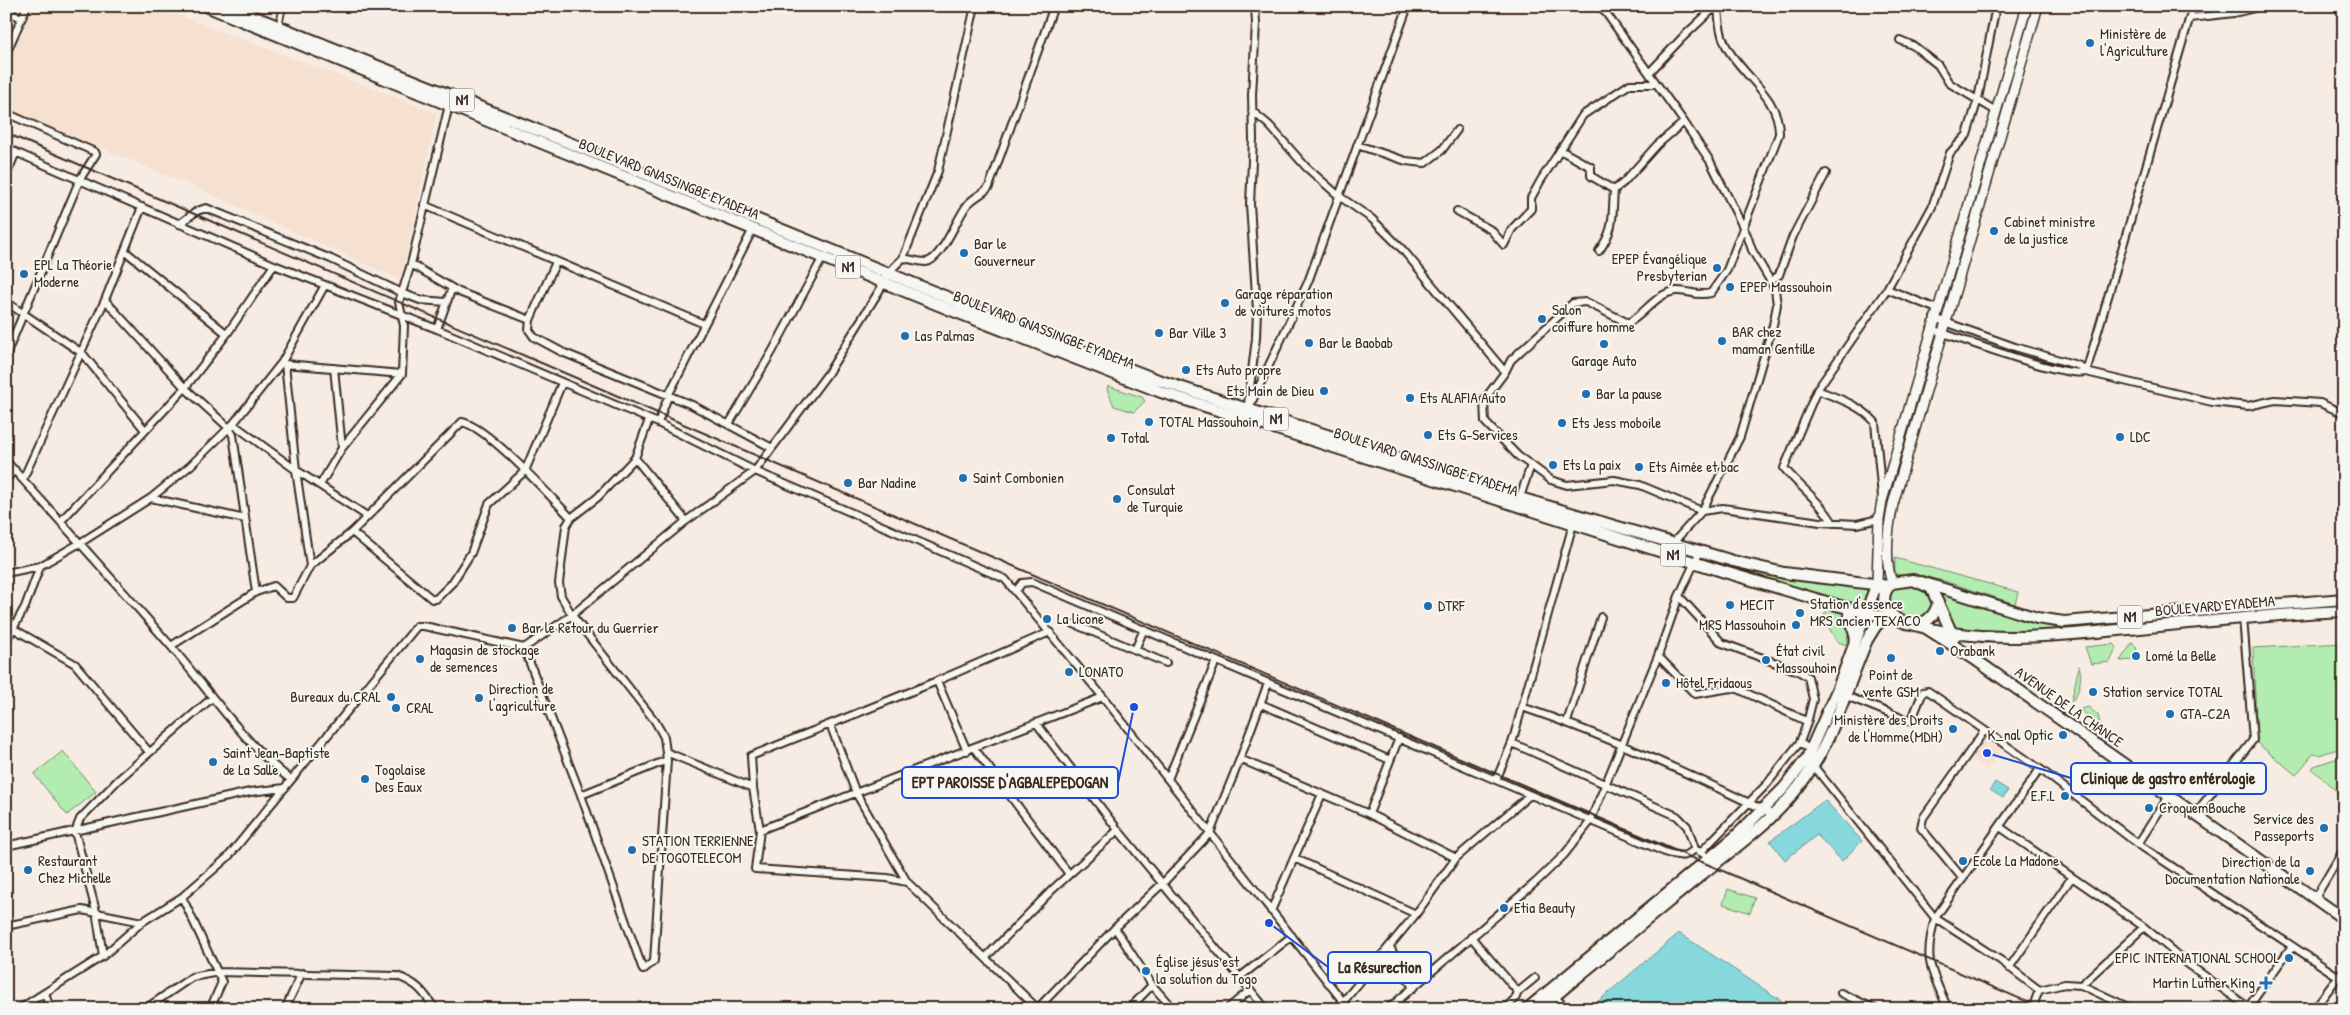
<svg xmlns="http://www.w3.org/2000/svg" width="2350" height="1015" viewBox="0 0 2350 1015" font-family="'Patrick Hand',sans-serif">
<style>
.built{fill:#f6e1d1}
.green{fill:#b3ecb0;stroke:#778b67}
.water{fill:#87d8dd;stroke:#699291}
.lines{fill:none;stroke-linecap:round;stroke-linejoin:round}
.pedestrian-casing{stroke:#3b2a1e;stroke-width:8}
.minor-casing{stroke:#3b2a1e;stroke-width:10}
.secondary-casing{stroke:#3b2a1e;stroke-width:12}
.primary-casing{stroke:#3b2a1e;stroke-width:14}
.trunk-casing{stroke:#3b2a1e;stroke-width:14}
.pedestrian{stroke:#f6f6f2;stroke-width:4.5}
.minor{stroke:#f6f6f2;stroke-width:6}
.secondary{stroke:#f6f6f2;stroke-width:9}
.primary{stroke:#f6f6f2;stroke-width:10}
.trunk{stroke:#f6f6f2;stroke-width:10}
.rail{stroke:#3b2a1e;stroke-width:2}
.poi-dot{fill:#1f6fb2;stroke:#f6f6f2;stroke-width:2}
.labels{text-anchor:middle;stroke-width:4;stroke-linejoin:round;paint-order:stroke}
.shield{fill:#f6f6f2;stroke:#73675e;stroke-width:1}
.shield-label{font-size:14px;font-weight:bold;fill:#3b2a1e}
.poi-label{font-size:15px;fill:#3b2a1e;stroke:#f6f6f2;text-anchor:start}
.street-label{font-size:15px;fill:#3b2a1e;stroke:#f6f6f2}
.leader{fill:none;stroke:#1d4ed8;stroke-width:2}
.callout-dot{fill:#1d4ed8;stroke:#f6f6f2;stroke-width:2}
.callout{fill:#f6f6f2;stroke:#1d4ed8;stroke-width:2}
.callout-label{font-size:16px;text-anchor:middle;font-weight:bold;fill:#3b2a1e}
</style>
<rect width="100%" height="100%" fill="#f6ece3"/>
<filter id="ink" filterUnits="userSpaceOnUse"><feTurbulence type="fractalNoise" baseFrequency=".02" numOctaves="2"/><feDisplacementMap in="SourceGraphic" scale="10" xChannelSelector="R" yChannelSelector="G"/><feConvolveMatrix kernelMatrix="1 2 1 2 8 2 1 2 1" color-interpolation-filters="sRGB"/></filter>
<g filter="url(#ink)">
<path class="built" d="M29,6H154L437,113L401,280L183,182L6,109V62Z
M1987,735L2003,746L1987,770L1971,759Z"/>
<path class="green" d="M1108,386L1142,397L1145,401L1134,412L1114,406L1107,389Z
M1895,558L2018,592L2015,604L1941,580L1895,574Z
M1768,575L1787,580L1872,584L1862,608L1767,579Z
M1902,583L1925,587L1932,596L1933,608C1907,638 1869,599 1902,583Z
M1937,591L2044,624L2075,627V629L2027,632L1954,628Z
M2344,603V605L2078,628Z
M1829,608L1845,614L1849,630L1846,645L1836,641L1823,616Z
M2132,643L2137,647L2134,660L2120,661Z
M2344,643V747L2319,755L2313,754L2296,775L2257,743L2253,648Z
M2114,644L2117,647L2110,662L2091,664L2085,647Z
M2079,666C2083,677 2079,695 2071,702Z
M2088,707L2098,715L2100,724L2081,711V709Z
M63,751L96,792L67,815L34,774Z
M2344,756V798L2312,769L2314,766Z
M1728,889L1755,898L1750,913L1723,904Z"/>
<path class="water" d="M1995,782L2008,790L2003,798L1990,790Z
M1825,800L1862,841L1842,861L1817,835L1785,860L1770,841Z
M1679,933L1794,1009H1589Z"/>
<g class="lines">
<defs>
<path id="pedestrian" d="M279,25L283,6"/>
<path id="minor" d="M1601,6L1684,122L1710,161L1747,235L1752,250L1775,289L1777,305L1773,325L1740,437L1702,511L1672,544
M6,11L22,18
M2190,18L2234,13L2263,6
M1900,40L1914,46L1938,65L1949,83L1996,111
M6,54L27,6
M1649,73L1682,38L1716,6
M1252,111L1269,125L1306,167L1339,196L1372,219L1403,250L1505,372L1484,400L1485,422L1518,456L1531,465L1519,500
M6,113L95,152L96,154L80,179L6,355
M1357,145L1406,161L1425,163L1442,150L1457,130
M6,148L274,265L437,329L658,423L755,471L1005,579L1103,697L1349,1009
M1560,150L1591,167V176L1614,190
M6,176L16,152
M424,205L704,324
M1457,211L1491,230L1504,245L1512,229L1531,209V198L1541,180L1583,115L1630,84H1656
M179,224L197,211L206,208L331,259L402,293L420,300L446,302
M125,251L227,334
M1599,251C1615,229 1612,216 1614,190L1624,182L1657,145L1684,122
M903,258C910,259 918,262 926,262C942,260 958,215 968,204C974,197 983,194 989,187L1054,6
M556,262L530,320L529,330L534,337L562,352L692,405L772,448
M411,264L459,292L530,320
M1770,282L1779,275L1793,236L1826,173
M1887,289L1937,309
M105,300L185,388L229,428L233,435L256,592
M6,302L82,353L145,430
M1934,318L2015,347L2080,366L2086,372
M437,329L452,288
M1931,329C1960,338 2063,378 2086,372L2212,402L2248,406L2275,400L2320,403L2338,411L2344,412
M282,362L285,364L296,470L310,566
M285,364L402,374
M334,368L342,448
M1505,372L1511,360L1573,303L1586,302L1628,323C1645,314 1656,293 1676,291C1690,290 1695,297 1711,293L1727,270L1779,134C1780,99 1746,78 1729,51C1720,37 1719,22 1718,6
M2086,372L2193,6
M1817,390C1838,398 1860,405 1875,422L1882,497
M1248,404L1256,338L1257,310L1250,204L1253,139L1252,95L1256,24L1255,6
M1248,410L1308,282L1408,6
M658,423L669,394L753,229
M233,424L296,470L367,516
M729,424L772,352L823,257
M635,458L686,521
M6,461C61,522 116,583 170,645C209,691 244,743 291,780
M1531,465L1551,480L1567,485L1614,480L1640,485L1702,511L1723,508L1820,522L1857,524L1879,519
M6,479L15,470
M23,479L105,300L142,207
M320,485L342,448L402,374L404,326L399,302L411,264L449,105
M151,498L245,519
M61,521L185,388L227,334L274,265
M1833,523C1821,502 1800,487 1784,468L1817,390L1887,289L1932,207L1950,153L1967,135L1978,99L1996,6
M352,532L432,599H436L452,583L471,553L489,504L525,471L562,383
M6,573L40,566L80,543L151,498L190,466L233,424L282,362L325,285
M1016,591L1022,583L1032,582L1667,853C1680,856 1685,858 1695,849
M1679,596L1722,643L1798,671L1808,677L1813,699L1807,723
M1074,624L1166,663
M14,629L75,664L149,752
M6,641L25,607L40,566
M171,646L256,592L274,586L287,598H293L310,566L352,532L462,422C488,427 551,497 571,518
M524,648L581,795L643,970L654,961L667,760L664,737L655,721L572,615L561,596L559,583L566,526L571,518L598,497L635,458L649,420
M1135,650L1144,629
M1658,656L1695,694L1731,688L1738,689L1804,720L1807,723L1800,742L1811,751
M937,681L967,751
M1844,695L1909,721L1912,719L1923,692L1928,691L2040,769L2138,844L2339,977
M1261,704L1390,760
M1522,707C1608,736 1692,775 1774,815
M1567,722L1601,617
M830,724L856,793L907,882L1037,1008
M1037,724L1118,830L1266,1009
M1512,743L1677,816L1687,826L1695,849L1712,859
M974,748L1069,874
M666,752L753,788
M1240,759L1369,814L1456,858
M1812,764L1935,918L2000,960L2039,990L2065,984L2081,985L2132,1009
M1168,779L1216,661
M1496,780L1512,743L1573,524
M581,795L667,760
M1369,814L1399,738
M2195,814L2253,740L2243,618
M2000,827L2144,927L2188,964L2248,1007
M760,830L1103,697
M2138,844L2169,796
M6,846L250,792L285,788
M1701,852L1767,784L1800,742
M1294,858L1416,914
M1963,879L1921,828L1923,818L1984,731
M907,882L887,878L755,869L760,830L753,788L751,756L937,681L1050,632
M182,897L222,982L210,1009
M2315,898L2344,849
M1271,911L1322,794
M6,926L82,910L142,922
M1115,928L1152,985L1173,1009
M1471,937L1518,992L1515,999L1504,1009
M1390,947L1413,988
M103,956L96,911L75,832L80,819L118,780L212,698
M986,957L1053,889L1118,830
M2009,968L2072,877
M1240,977L1292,936
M2081,985L2144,927
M1518,992L1535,978
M45,993L50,1009
M1841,993L1875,1009
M1553,995L1567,1009
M1343,1002L1416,914L1456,858L1530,795
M19,1009L103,956L142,922L182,897L228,857L417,626H424L524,648L572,615L686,521L755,471L828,373L894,267L903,258L938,171L975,6
M145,1009L192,977L219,972L397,976C417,983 423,991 435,1009
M285,1009L302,973
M1037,1009L1115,928L1163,883L1210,833L1240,759L1268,683
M1129,1009L1152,985
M1227,1009L1250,990
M1388,1009L1536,882L1564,855L1590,822L1658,656L1679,596L1700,551
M1948,1009C1931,969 1923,962 1935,918L2040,769
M2032,1009L2039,990
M2247,1009L2292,946
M2314,1009L2344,969"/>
<path id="secondary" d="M1892,583C1884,560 1888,528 1893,504L2038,6
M1881,589L1877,583L1879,519L1882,501L2027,6"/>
<path id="primary" d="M1938,603L1954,638
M1926,628L1973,658L2344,919
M1527,1009L1735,837L1784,788L1807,758L1838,688L1877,583
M1539,1009C1593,964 1646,920 1700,876C1737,845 1777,819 1805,778C1834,738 1847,686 1867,640L1875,627L1884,617"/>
<path id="trunk" d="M206,6L951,310L1161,392L1728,573L1840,606L1894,619
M228,6L577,146L988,314L1158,380L1520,498L1733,561L1784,573L1889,586
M1913,580L1931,588L1938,603C1927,648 1862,611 1892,583Z
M1921,582L2037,618L2064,622L2344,599
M1848,608L1856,639
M1911,624C1986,645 2053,636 2129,629C2200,622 2272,614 2344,611"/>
</defs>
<use href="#pedestrian" class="pedestrian-casing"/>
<use href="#minor" class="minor-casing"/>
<use href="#secondary" class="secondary-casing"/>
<use href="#primary" class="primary-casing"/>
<use href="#trunk" class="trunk-casing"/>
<use href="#pedestrian" class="pedestrian"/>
<use href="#minor" class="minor"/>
<use href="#secondary" class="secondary"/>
<use href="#primary" class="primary"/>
<use href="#trunk" class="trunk"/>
<path class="rail" d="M6,133L2044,1009"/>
</g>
</g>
<g class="poi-dot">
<circle cx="2090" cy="43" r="5"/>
<circle cx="1994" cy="231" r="5"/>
<circle cx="964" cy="253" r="5"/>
<circle cx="1717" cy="268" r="5"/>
<circle cx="24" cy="274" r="5"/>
<circle cx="1730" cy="287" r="5"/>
<circle cx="1225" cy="303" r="5"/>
<circle cx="1542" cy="319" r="5"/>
<circle cx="1159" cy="333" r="5"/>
<circle cx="905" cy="336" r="5"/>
<circle cx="1722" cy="341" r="5"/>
<circle cx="1309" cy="343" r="5"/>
<circle cx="1604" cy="344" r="5"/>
<circle cx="1186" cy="370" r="5"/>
<circle cx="1324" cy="391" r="5"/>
<circle cx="1586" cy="394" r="5"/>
<circle cx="1410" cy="398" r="5"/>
<circle cx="1149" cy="422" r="5"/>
<circle cx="1562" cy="423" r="5"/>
<circle cx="1428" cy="435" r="5"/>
<circle cx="2120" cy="437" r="5"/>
<circle cx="1111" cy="438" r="5"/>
<circle cx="1553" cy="465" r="5"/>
<circle cx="1639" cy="467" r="5"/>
<circle cx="963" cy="478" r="5"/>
<circle cx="848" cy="483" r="5"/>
<circle cx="1117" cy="499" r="5"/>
<circle cx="1730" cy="605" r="5"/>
<circle cx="1428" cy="606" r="5"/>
<circle cx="1800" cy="613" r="5"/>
<circle cx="1047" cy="619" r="5"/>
<circle cx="1796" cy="625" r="5"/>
<circle cx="512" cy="628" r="5"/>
<circle cx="1940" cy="651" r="5"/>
<circle cx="2136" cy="656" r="5"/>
<circle cx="1891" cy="658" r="5"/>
<circle cx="420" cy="659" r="5"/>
<circle cx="1766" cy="660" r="5"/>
<circle cx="1069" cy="672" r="5"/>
<circle cx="1666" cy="683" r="5"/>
<circle cx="2093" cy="692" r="5"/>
<circle cx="391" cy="697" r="5"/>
<circle cx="479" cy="698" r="5"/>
<circle cx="396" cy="708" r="5"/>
<circle cx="2170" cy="714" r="5"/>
<circle cx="1953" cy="729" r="5"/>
<circle cx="2063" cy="735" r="5"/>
<circle cx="213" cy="762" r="5"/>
<circle cx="365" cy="779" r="5"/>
<circle cx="2065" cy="796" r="5"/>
<circle cx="2149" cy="808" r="5"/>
<circle cx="2324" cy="828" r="5"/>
<circle cx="632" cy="850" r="5"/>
<circle cx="1963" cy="861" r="5"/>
<circle cx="28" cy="870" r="5"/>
<circle cx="2310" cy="871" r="5"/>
<circle cx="1504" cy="908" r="5"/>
<circle cx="2289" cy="958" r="5"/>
<circle cx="1146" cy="971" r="5"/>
<path d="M2263.5 975.5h5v5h5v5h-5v5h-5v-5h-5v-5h5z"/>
</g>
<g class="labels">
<g class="shield">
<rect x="449.5" y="88.5" width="25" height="23" rx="4"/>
<rect x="835.5" y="255.5" width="25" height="23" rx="4"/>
<rect x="1263.5" y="407.5" width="25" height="23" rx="4"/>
<rect x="1660.5" y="543.5" width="25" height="23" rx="4"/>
<rect x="2117.5" y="605.5" width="25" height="23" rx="4"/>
</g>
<g class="shield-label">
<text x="462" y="105">N1</text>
<text x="848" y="272">N1</text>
<text x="1276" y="424">N1</text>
<text x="1673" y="560">N1</text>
<text x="2130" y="622">N1</text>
</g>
<g class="poi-label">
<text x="2100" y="39">Ministère de<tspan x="2100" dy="17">l'Agriculture</tspan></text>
<text x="2004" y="227">Cabinet ministre<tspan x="2004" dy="17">de la justice</tspan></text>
<text x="974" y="249">Bar le<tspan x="974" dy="17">Gouverneur</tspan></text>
<text x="1707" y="264" text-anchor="end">EPEP Évangélique<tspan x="1707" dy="17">Presbyterian</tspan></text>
<text x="34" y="270">EPL La Théorie<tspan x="34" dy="17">Moderne</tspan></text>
<text x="1740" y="292">EPEP Massouhoin</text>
<text x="1235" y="299">Garage réparation<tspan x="1235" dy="17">de voitures motos</tspan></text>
<text x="1552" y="315">Salon<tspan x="1552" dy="17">coiffure homme</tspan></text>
<text x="1732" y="337">BAR chez<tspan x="1732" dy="17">maman Gentille</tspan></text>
<text x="1169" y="338">Bar Ville 3</text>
<text x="915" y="341">Las Palmas</text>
<text x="1319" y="348">Bar le Baobab</text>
<text x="1604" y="366" text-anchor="middle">Garage Auto</text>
<text x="1196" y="375">Ets Auto propre</text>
<text x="1314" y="396" text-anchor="end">Ets Main de Dieu</text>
<text x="1596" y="399">Bar la pause</text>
<text x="1420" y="403">Ets ALAFIA Auto</text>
<text x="1159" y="427">TOTAL Massouhoin</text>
<text x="1572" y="428">Ets Jess moboile</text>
<text x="1438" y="440">Ets G-Services</text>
<text x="2130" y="442">LDC</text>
<text x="1121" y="443">Total</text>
<text x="1563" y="470">Ets La paix</text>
<text x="1649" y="472">Ets Aimée et bac</text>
<text x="973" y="483">Saint Combonien</text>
<text x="858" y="488">Bar Nadine</text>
<text x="1127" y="495">Consulat<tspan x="1127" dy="17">de Turquie</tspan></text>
<text x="1810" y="609">Station d'essence<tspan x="1810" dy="17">MRS ancien TEXACO</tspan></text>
<text x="1740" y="610">MECIT</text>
<text x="1438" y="611">DTRF</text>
<text x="1057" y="624">La licone</text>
<text x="1786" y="630" text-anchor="end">MRS Massouhoin</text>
<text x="522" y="633">Bar le Retour du Guerrier</text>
<text x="430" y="655">Magasin de stockage<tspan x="430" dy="17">de semences</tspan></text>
<text x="1776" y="656">État civil<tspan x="1776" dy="17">Massouhoin</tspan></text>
<text x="1950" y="656">Orabank</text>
<text x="2146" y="661">Lomé la Belle</text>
<text x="1079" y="677">LONATO</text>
<text x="1891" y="680" text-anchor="middle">Point de<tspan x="1891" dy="17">vente GSM</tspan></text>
<text x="1676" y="688">Hôtel Fridaous</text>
<text x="489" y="694">Direction de<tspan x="489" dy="17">l'agriculture</tspan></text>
<text x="2103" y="697">Station service TOTAL</text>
<text x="381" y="702" text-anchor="end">Bureaux du CRAL</text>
<text x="406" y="713">CRAL</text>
<text x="2180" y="719">GTA-C2A</text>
<text x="1943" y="725" text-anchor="end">Ministère des Droits<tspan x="1943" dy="17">de l'Homme(MDH)</tspan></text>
<text x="2053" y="740" text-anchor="end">K_nal Optic</text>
<text x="223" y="758">Saint Jean-Baptiste<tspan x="223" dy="17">de La Salle</tspan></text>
<text x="375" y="775">Togolaise<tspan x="375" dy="17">Des Eaux</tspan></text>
<text x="2055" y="801" text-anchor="end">E.F.L</text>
<text x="2159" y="813">CroquemBouche</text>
<text x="2314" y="824" text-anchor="end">Service des<tspan x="2314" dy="17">Passeports</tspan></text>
<text x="642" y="846">STATION TERRIENNE<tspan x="642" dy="17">DE TOGOTELECOM</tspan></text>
<text x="38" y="866">Restaurant<tspan x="38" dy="17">Chez Michelle</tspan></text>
<text x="1973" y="866">Ecole La Madone</text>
<text x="2300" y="867" text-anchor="end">Direction de la<tspan x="2300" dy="17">Documentation Nationale</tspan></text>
<text x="1514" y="913">Etia Beauty</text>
<text x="2279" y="963" text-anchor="end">EPIC INTERNATIONAL SCHOOL</text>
<text x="1156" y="967">Église jésus est<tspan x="1156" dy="17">la solution du Togo</tspan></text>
<text x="2255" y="988" text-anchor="end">Martin Luther King</text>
</g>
<g class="street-label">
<text transform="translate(669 179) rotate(22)" y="5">BOULEVARD GNASSINGBE EYADEMA</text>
<text transform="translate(1044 330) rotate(21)" y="5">BOULEVARD GNASSINGBE EYADEMA</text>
<text transform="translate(1426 462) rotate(18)" y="5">BOULEVARD GNASSINGBE EYADEMA</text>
<text transform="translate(2215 606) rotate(-5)" y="5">BOULEVARD EYADEMA</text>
<text transform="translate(2069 707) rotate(35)" y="5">AVENUE DE LA CHANCE</text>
</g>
</g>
<path class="leader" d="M1987 753L2071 778M1134 707L1118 783M1269 923L1328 967"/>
<g class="callout-dot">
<circle cx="1987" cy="753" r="5"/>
<circle cx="1134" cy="707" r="5"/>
<circle cx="1269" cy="923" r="5"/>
</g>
<g class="callout">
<rect x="2071" y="763" width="195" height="31" rx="5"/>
<rect x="902" y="767" width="216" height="31" rx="5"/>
<rect x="1328" y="952" width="103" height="31" rx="5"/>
</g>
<g class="callout-label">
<text x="2168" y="784">Clinique de gastro entérologie</text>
<text x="1010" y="788">EPT PAROISSE D'AGBALEPEDOGAN</text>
<text x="1380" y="973">La Résurection</text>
</g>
<rect width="2350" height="1015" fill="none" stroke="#f6f6f2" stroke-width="25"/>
<rect x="12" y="12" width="2325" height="990" fill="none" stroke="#3b2a1e" stroke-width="2" filter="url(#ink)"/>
</svg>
